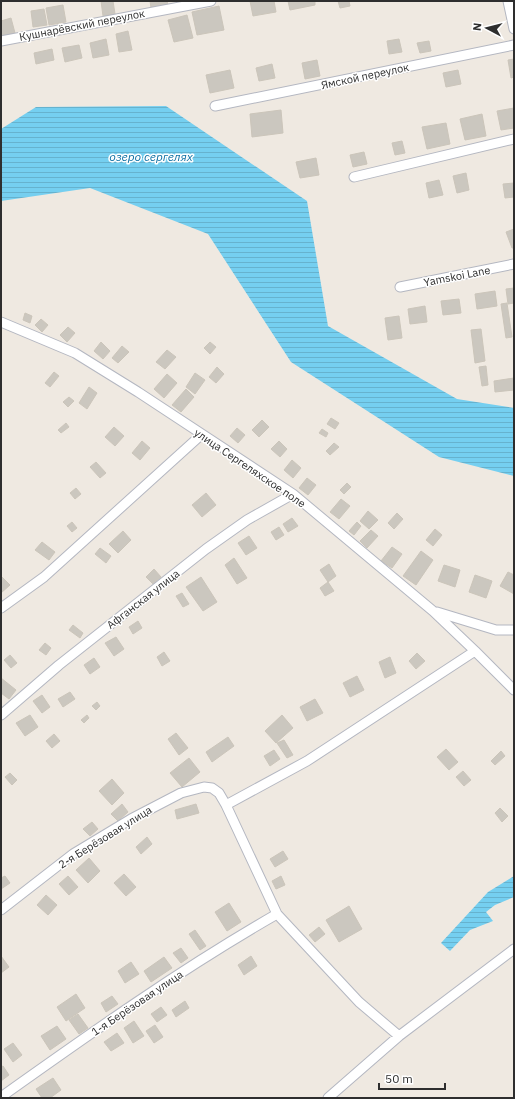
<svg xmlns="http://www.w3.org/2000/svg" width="515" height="1099" viewBox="0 0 515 1099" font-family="'IBM Plex Sans',sans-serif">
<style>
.water{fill:url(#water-rules)}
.building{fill:#cbc7bf;stroke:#cbc5ba}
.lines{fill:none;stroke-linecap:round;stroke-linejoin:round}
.minor-casing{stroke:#b4b7c1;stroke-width:11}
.minor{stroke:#fff;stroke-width:9}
.labels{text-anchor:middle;stroke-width:3;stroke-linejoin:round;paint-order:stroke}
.street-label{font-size:11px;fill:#2e2e2e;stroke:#fff}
.water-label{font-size:12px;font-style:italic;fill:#0d6fa3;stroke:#fff}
</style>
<defs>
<pattern id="water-rules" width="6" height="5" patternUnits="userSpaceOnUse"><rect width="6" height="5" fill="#75cff0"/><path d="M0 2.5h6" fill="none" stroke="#66b2ce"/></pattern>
</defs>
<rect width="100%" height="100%" fill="#efe9e1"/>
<path class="water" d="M166,106L307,201L328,326L457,399L514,408V476L439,457L291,362L208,234L90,188L1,201V129L36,107Z
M514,876V897L495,905L486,912L493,921L470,930L450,951L441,943L488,892Z"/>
<path class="building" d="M101,1H113L115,14L103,16Z
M150,1H167L168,5L151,8Z
M250,1H274L276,12L253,16Z
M288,1H315V5L290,10Z
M338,1H349L350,6L340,8Z
M63,5L66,22L49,25L46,8Z
M219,6L224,30L197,35L192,12Z
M44,9L47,25L33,27L31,11Z
M187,15L193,38L174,42L168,20Z
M11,18L15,33L1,37V21Z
M128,31L132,50L119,52L116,34Z
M106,39L109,55L93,58L90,43Z
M399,39L402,52L389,54L387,41Z
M429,41L431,51L420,53L417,43Z
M79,45L82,58L65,62L62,48Z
M52,49L54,60L36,64L34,53Z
M514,59V77L511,78L508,60Z
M317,60L320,76L305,79L302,63Z
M272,64L275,78L259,81L256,68Z
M230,70L234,88L210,93L206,75Z
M458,70L461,84L446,87L443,73Z
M514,108V128L501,130L497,111Z
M281,110L283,133L252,137L250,114Z
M482,114L486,136L465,140L460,119Z
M446,123L450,144L427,149L422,127Z
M402,141L405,153L395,155L392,143Z
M364,152L367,164L353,167L350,155Z
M316,158L319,175L300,178L296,162Z
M466,173L469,190L457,193L453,176Z
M439,180L443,195L429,198L426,183Z
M514,183V197L505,198L503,184Z
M514,229V248H512L506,232Z
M514,288V303L508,304L506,289Z
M495,291L497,306L477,309L475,294Z
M459,299L461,313L443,315L441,301Z
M507,303L512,337L506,338L501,304Z
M425,306L427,322L410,324L408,309Z
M25,313L32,316L30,323L23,320Z
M399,316L402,338L388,340L385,318Z
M41,319L48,325L42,332L35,325Z
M68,327L75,333L67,342L60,335Z
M481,329L485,361L475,363L471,330Z
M101,342L110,351L103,359L94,351Z
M210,342L216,347L210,354L204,348Z
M122,346L129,352L118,363L112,358Z
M167,350L176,357L165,369L156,362Z
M486,366L488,385L482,386L479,367Z
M217,367L224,374L216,383L209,377Z
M54,372L59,376L50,387L45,383Z
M195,373L205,380L195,394L186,387Z
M167,374L177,383L164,398L154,389Z
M514,378V390L495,392L494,381Z
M89,387L97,393L87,409L79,403Z
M186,389L194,397L181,412L172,405Z
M69,397L74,401L68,407L63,402Z
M331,418L339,423L335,429L327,424Z
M262,420L269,427L259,437L252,430Z
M66,423L69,427L61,433L58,430Z
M114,427L124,436L115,446L105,437Z
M237,428L245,435L238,443L230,436Z
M322,429L328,433L326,437L319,433Z
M142,441L150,448L140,460L132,453Z
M279,441L287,449L280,457L271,449Z
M334,443L339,447L330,455L326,451Z
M292,460L301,468L293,478L284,470Z
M96,462L106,473L100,478L90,467Z
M307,478L316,485L308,495L299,488Z
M347,483L351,487L344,494L340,490Z
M76,488L81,494L75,499L70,493Z
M206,493L216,505L202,517L192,505Z
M341,499L350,506L339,519L330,512Z
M368,511L378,520L369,529L360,521Z
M397,513L403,519L394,529L388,523Z
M292,518L298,526L288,532L283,524Z
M72,522L77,528L72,532L67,526Z
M357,522L361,526L354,535L349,531Z
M279,527L284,535L276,540L271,532Z
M435,529L442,535L433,546L426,540Z
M371,530L378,536L367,548L360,541Z
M123,531L131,540L118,553L109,544Z
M249,536L257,548L246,555L238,543Z
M42,542L55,552L49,560L35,550Z
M392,547L402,554L392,568L381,561Z
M100,548L111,556L106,563L95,554Z
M421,551L433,560L416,585L403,576Z
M234,558L247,578L237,584L225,565Z
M329,564L336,576L328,582L320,570Z
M444,565L460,570L455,587L438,581Z
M154,569L161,577L153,584L146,577Z
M508,572L514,575V594L500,586Z
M475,575L492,581L486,598L469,592Z
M1,576L10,585L1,593Z
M201,577L217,602L203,611L186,587Z
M328,582L334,591L325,596L320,588Z
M182,593L189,604L183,607L176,596Z
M138,621L142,628L133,634L129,627Z
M73,625L83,633L80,638L69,630Z
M116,637L124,649L114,656L105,643Z
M45,643L51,648L46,655L39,650Z
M164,652L170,661L162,666L157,657Z
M417,653L425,661L416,669L409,661Z
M10,655L17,663L11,668L4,660Z
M390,657L396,673L385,678L379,662Z
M94,658L100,667L90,674L84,665Z
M357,676L364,690L350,697L343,683Z
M1,678L16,690L9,699L1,693Z
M70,692L75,699L63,707L58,699Z
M42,695L50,707L42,713L33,701Z
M315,699L323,713L307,721L300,707Z
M97,702L100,706L96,710L92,706Z
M30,715L38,727L25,736L16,723Z
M87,715L89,718L84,723L81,720Z
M282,715L293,728L276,743L265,731Z
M176,733L188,748L179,755L168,739Z
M54,734L60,741L52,748L46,741Z
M228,737L234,746L212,762L206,752Z
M284,740L293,755L287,758L277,743Z
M446,749L458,762L449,770L437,757Z
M274,750L280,759L270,766L264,756Z
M501,751L505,756L495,765L491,761Z
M189,758L200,772L182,787L170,773Z
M463,771L471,780L464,786L456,777Z
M10,773L17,780L12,785L5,777Z
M112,779L124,793L112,805L99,791Z
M122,804L128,812L118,821L111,814Z
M196,804L199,813L177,819L175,810Z
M500,808L508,816L502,822L495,813Z
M92,822L98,829L90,836L83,829Z
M147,837L152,844L141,854L136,847Z
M283,851L288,859L275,867L270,859Z
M89,858L100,871L88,883L76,870Z
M124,874L136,887L126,896L114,883Z
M5,876L10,883L1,889V878Z
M68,876L78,887L69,895L59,884Z
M281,876L285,885L276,889L272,881Z
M46,895L57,905L48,915L37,905Z
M229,903L241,922L227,931L215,912Z
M349,906L362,929L339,942L326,920Z
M319,927L325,934L315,942L309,935Z
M195,930L206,946L200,950L189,934Z
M181,948L188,958L181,963L173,953Z
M1,956L9,967L1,973Z
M251,956L257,966L244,975L238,965Z
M164,957L172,968L151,982L144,971Z
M131,962L139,974L125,983L118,971Z
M76,994L85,1008L66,1021L57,1007Z
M112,996L118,1004L106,1012L101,1003Z
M185,1001L189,1008L176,1017L172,1010Z
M161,1007L167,1015L157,1022L151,1014Z
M78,1014L88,1028L79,1034L69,1020Z
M134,1021L144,1036L133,1043L124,1028Z
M155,1025L163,1037L154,1043L146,1031Z
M57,1026L66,1039L50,1050L41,1036Z
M117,1033L124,1043L111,1051L104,1042Z
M13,1043L22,1055L13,1062L4,1049Z
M3,1066L9,1075L1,1081V1067Z
M53,1078L61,1090L50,1098H42L36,1089Z"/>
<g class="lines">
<defs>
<path id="minor" d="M508,1L514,29
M1,41L211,1
M215,106L514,45
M354,177L514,139
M400,287L514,264
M1,322L75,353L138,392L293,494L433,611L475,651
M1,608L44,577L201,435
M437,612L496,630H514
M1,715L59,665L206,549L247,520L293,494
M226,805L307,761L475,651L514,690
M1,910L73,854L131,819L181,793L204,787L212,788L219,793L226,805L277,914L359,1002L399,1036
M1,1097C91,1033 181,969 277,914
M328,1098L399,1036L514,949"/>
</defs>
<use href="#minor" class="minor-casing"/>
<use href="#minor" class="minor"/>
</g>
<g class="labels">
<g class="street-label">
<text transform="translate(82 25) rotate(-11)" y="4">Кушнарёвский переулок</text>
<text transform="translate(365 76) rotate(-12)" y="4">Ямской переулок</text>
<text transform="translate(457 276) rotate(-11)" y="4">Yamskoi Lane</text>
<text transform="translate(250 468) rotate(34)" y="4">улица Сергеляхское поле</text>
<text transform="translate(143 599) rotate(-38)" y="4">Афганская улица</text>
<text transform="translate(105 837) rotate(-32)" y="4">2-я Берёзовая улица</text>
<text transform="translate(137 1003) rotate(-34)" y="4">1-я Берёзовая улица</text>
</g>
<g class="water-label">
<text x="151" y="161">озеро сергелях</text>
</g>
</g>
<rect width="515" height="1099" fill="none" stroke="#2e2e2e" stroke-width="4"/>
<g transform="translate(487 28) rotate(277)" stroke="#ffffff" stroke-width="3" paint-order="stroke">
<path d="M0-3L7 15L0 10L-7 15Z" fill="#2e2e2e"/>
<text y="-6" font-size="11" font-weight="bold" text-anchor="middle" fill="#2e2e2e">N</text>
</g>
<path d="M379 1083v6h66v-6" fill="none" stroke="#2e2e2e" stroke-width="2"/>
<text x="385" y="1083" font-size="12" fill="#2e2e2e" stroke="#ffffff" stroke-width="3" paint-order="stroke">50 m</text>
</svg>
